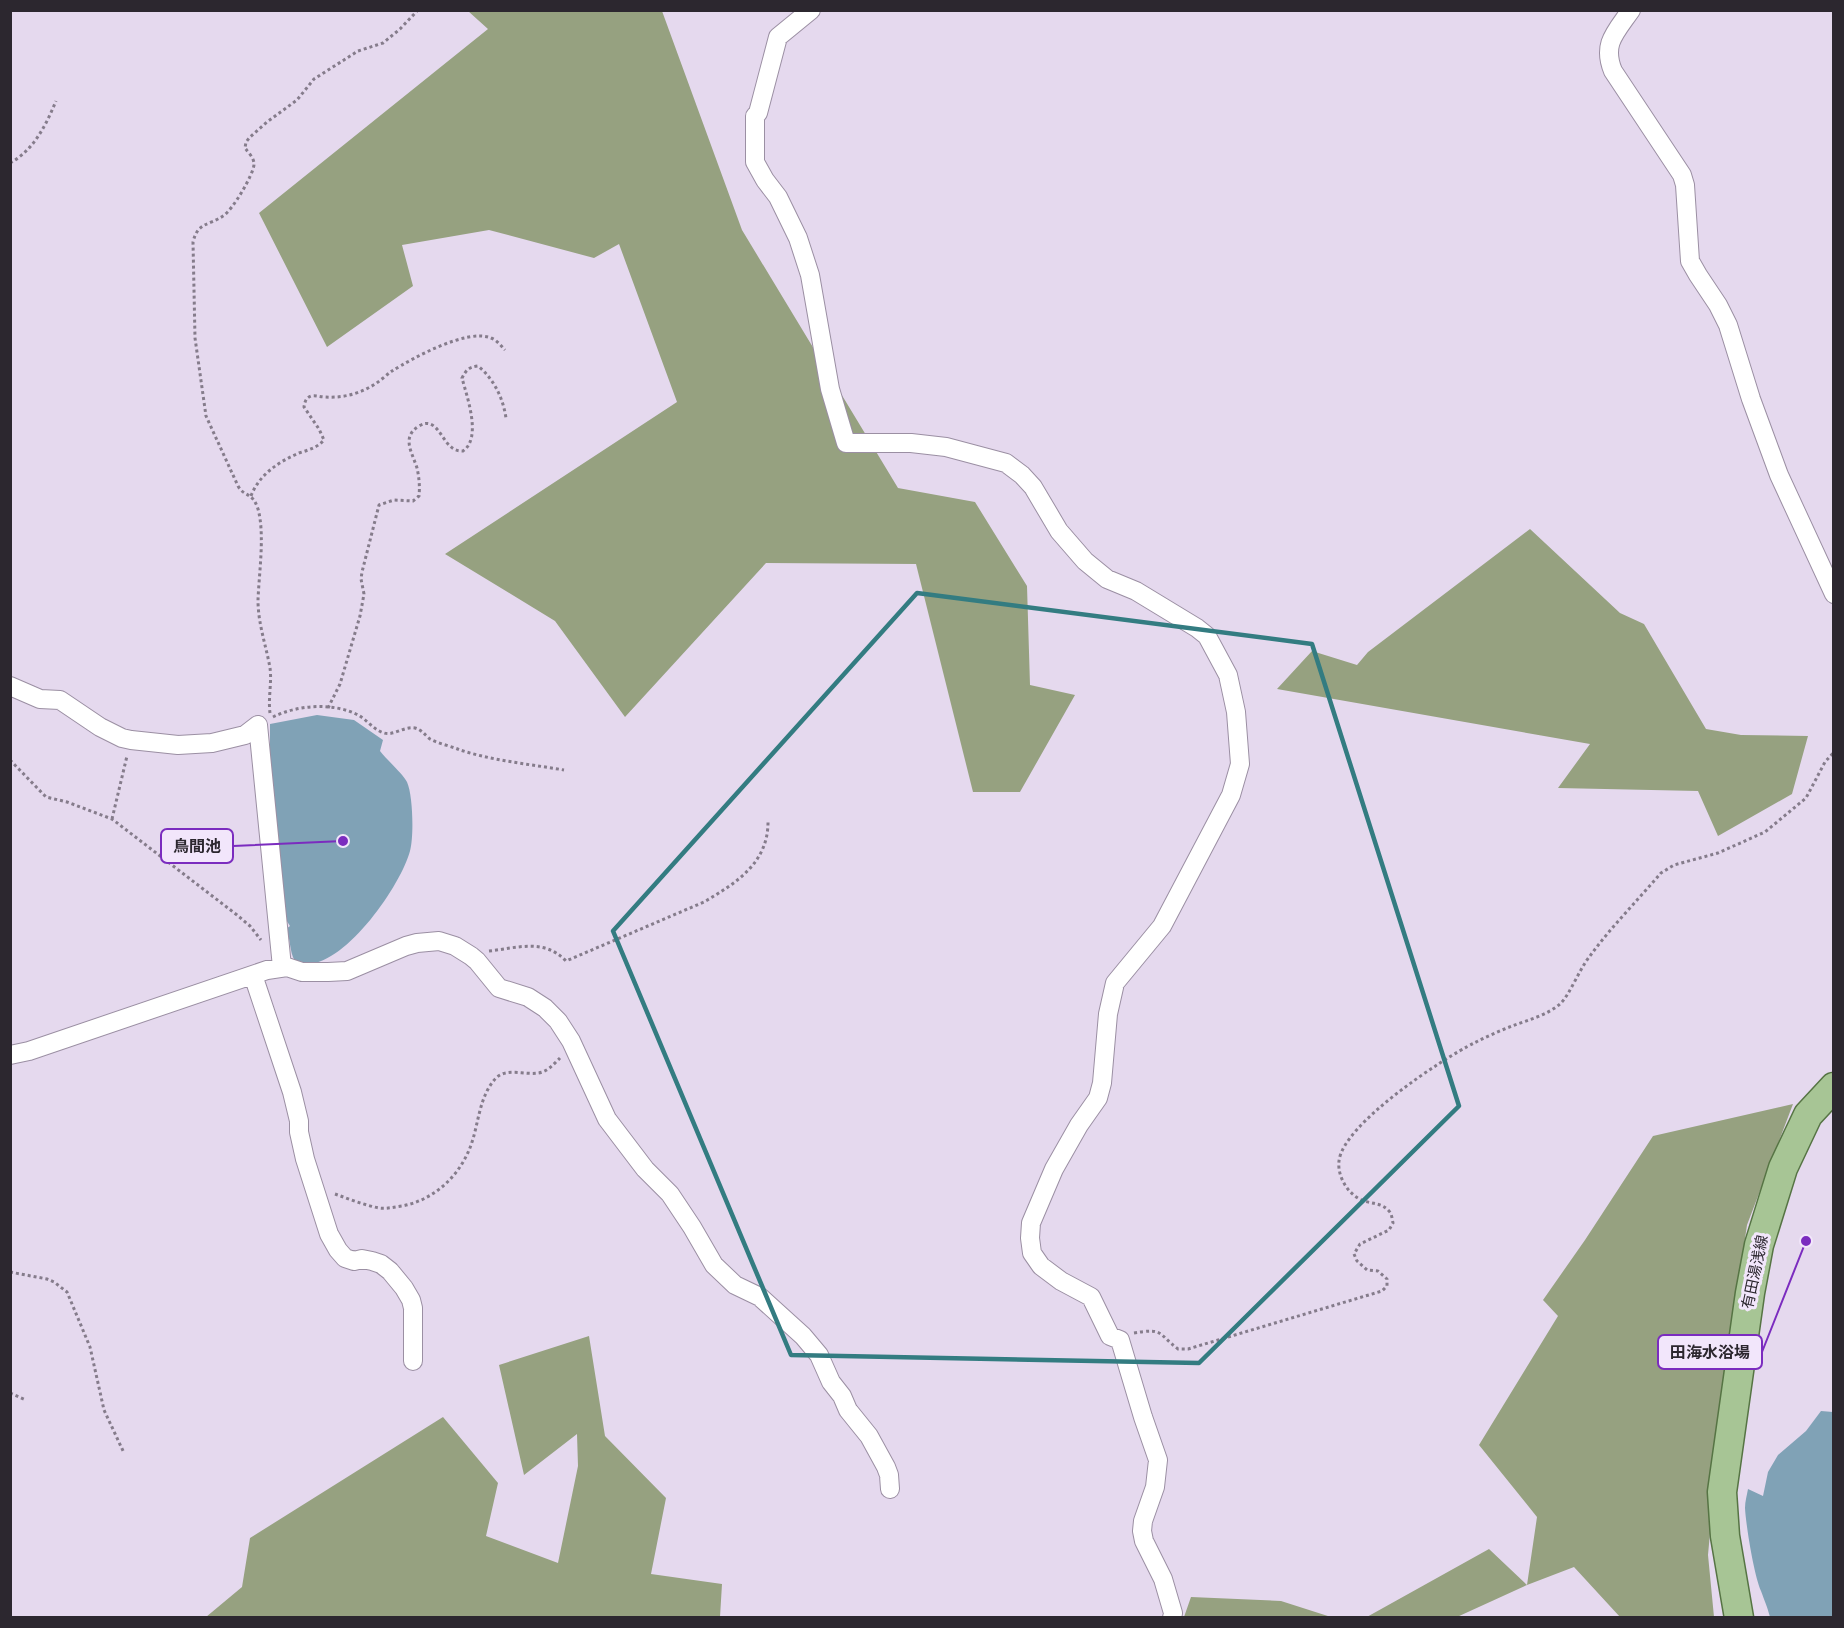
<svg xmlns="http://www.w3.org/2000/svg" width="1844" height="1628" viewBox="0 0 1844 1628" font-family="'Titillium Web','Noto Sans JP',sans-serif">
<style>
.forest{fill:#96a180}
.water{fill:#80a2b6}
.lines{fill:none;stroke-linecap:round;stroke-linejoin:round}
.street-casing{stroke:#9b8fa3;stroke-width:20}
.primary-casing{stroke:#567444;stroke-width:31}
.path{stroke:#857c8b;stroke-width:3;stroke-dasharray:3 3;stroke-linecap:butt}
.street{stroke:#fff;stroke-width:18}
.primary{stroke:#a7c595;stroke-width:28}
.marked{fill:none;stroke:#337c81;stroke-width:4.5;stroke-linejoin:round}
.labels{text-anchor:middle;stroke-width:6;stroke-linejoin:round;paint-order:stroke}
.street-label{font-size:15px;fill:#2c272f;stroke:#f2e6fb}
.leader{fill:none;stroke:#7b2cbf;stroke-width:2}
.callout-dot{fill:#7b2cbf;stroke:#f2e6fb;stroke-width:2}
.callout{fill:#f2e6fb;stroke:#7b2cbf;stroke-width:2}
.callout-label{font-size:16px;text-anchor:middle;font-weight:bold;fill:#2c272f}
</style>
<rect width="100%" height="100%" fill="#e5d9ee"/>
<path class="forest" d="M468,11H662L742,230L898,488L975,502L1027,586L1030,685L1075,695L1020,792H973L916,564L766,563L625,717L555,621L445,554L677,402L619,244L594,258L489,230L402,245L413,286L327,347L259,213L488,29Z
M1530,529L1620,613L1644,624L1706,729L1741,735L1808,736L1792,794L1718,836L1698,791L1558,788L1590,744L1277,689L1312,651L1357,665L1368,652Z
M1793,1104L1747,1225L1724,1380L1708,1555L1714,1617H1620L1574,1567L1527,1585L1457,1617L1365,1618L1489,1549L1527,1585L1537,1517L1479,1445L1558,1316L1543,1300L1585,1240L1653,1136Z
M589,1336L605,1436L666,1498L651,1574L722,1584L720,1617H206L242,1587L250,1538L443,1417L498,1483L486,1536L558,1563L578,1466L577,1434L524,1475L499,1365Z
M1191,1597L1281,1601L1331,1617H1184Z"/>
<path class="water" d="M317,715L354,720L383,740L380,751C387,760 403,774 407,782C413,795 414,837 410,851C401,885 347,963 308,964C304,964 299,962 295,961C289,951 291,939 286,929L290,926L283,915L270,757V724Z
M1821,1411L1833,1412V1617H1770C1767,1606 1765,1602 1761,1591C1754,1575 1746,1526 1745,1508C1745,1501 1747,1495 1748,1489L1763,1496L1768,1472L1778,1455L1806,1431Z"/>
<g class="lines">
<defs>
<path id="street" d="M811,10L778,37L758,113L755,116V162L765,180L778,197L798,238L810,275L830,389L846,443H911L946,447L1006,463L1022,475L1033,487L1059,531L1085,561L1107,579L1136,591L1197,628L1207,636L1228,675L1236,712L1240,764L1231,795L1162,926L1115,983L1108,1014L1102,1083L1098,1098L1079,1125L1054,1169L1031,1223L1030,1238L1032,1253L1041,1266L1061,1281L1091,1297L1110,1336L1120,1340L1143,1417L1158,1460L1155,1487L1143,1521L1142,1531L1144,1541L1163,1579L1173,1613L1172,1618
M1631,10C1615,33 1602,44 1613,71L1682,175L1685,185L1690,261L1698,275L1718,305L1728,325L1751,399L1779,475L1834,594
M10,686L40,699L60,700L100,727L122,738L131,740L178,745L212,743L245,735L258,725L282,967
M253,975L292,1092L299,1121V1132L305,1159L329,1234L338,1250L345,1258L354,1261L362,1259L372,1261L381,1264L390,1271L404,1288L411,1300L413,1308V1361
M10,1055L29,1051L267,970L287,967L302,972H328L347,971L406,946L417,943L439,941L455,946L471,956L477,961L499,988L528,997L545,1008L558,1021L571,1041L607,1119L645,1169L670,1194L692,1227L714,1265L735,1285L760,1297L803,1336L819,1355L831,1382L842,1396L848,1410L869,1436L886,1467L889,1475L890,1489"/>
<path id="primary" d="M1739,1618L1725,1536L1722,1492L1750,1293L1759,1245L1783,1168L1808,1115L1834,1087"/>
</defs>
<use href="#street" class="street-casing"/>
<use href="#primary" class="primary-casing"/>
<path class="path" d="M10,163C34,150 46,125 56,101
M251,496C259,475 278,462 299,453C308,450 317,448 324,440L319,429L304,407C305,401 306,398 311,396C316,395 320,397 325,397C340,398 356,395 370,387C378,383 385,376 392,371C413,358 467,328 491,338C497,340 501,346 505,350
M328,708L340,684L360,616L364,594L361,579L362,572L379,505L394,500L413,501L419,496C420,486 419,477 417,468C412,452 401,437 419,426C435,416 441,438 450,446C454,450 458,451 463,451C482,438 467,397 462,378C466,370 469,367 478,366C494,379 503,398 506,418
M270,713C268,698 272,682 270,668C266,645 258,624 258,600C259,573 265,534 258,509C252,491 245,498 238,486L206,416L195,338L193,242C198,222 208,226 223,216C232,211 254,174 254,164C254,158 248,152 245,148L246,142L250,137L267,122L297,100L314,79L358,51L383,43L400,29L418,10
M273,717C297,705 333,702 358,715C367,720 374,730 384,733C394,736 404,726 415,728C422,730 425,735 430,739C439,744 451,746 460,750C494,761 529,764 564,770
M10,760L46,797L67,802L112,819L237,915L250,926L261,940
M112,819L127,756
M489,951C517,948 544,938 566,961L704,902C736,883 769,863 768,820
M335,1194C349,1199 364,1205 379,1208C387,1209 394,1207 402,1206C434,1200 460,1176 471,1145C479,1123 479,1095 497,1077C508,1068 525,1075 538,1073C547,1072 553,1065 560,1058
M10,1272L47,1279L54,1282L67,1292L90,1347L104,1410L124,1453
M1134,1333C1164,1328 1157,1333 1178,1349H1188L1382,1291L1387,1286V1279L1378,1271L1367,1270L1357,1261L1354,1254L1360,1244L1389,1230L1393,1223C1392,1219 1392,1214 1389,1211C1382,1203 1373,1204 1364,1201C1349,1196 1337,1177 1339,1161C1343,1124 1442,1059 1474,1043C1486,1037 1499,1031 1512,1026C1528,1020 1548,1015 1561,1003C1570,994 1580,968 1590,956C1611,927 1638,900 1661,873L1674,865L1718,853L1765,832L1806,798L1825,762L1834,752
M10,1393L26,1400"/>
<use href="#street" class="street"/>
<use href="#primary" class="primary"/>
</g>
<path class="marked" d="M917,593L1312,644L1459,1106L1199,1363L791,1355L613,931Z"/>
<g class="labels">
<g class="street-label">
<text transform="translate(1755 1272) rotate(-78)" y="5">有田湯浅線</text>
</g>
</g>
<path class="leader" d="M343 841L233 846M1806 1241L1762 1352"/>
<g class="callout-dot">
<circle cx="343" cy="841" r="6"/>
<circle cx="1806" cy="1241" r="6"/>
</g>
<g class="callout">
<rect x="161" y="829" width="72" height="34" rx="6"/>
<rect x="1658" y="1335" width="104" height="34" rx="6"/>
</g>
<g class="callout-label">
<text x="197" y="852">鳥間池</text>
<text x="1710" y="1358">田海水浴場</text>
</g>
<rect width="1844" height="1628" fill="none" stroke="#2c272f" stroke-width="24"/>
</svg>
